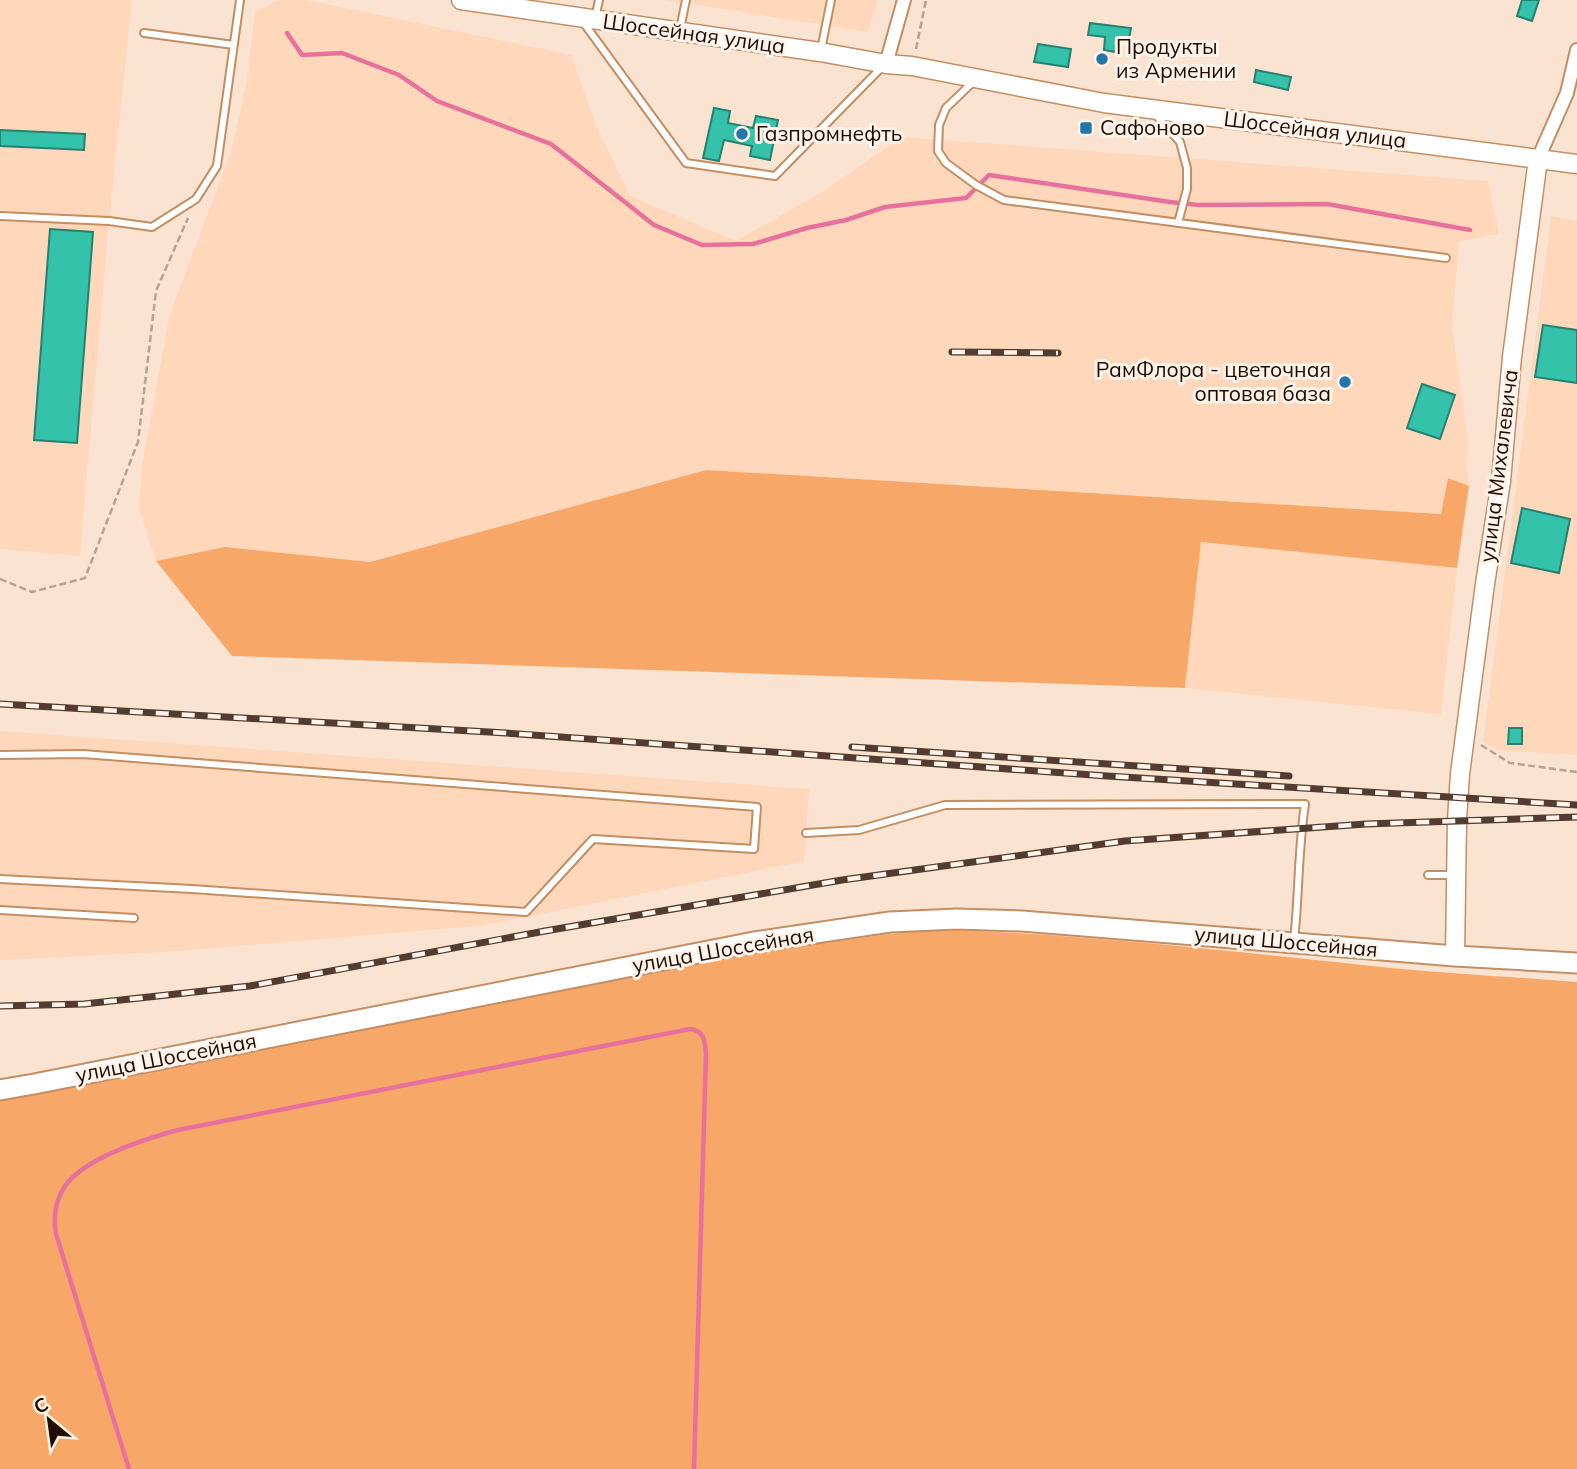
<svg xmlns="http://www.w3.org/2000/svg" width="1577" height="1469" viewBox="0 0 1577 1469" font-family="Mulish,sans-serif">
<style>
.built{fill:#ffd8bb}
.green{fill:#f7a868}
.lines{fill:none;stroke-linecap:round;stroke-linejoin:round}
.stream{stroke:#e7719c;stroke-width:4.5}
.building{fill:#34c2aa;stroke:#268171;stroke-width:2}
.lane-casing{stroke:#c48e63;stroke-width:10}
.street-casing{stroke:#c48e63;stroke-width:16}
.secondary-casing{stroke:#c48e63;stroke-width:21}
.primary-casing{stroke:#c48e63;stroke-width:23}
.path{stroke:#b7a191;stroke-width:2.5;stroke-dasharray:7 3.5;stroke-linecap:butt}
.lane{stroke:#fff;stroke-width:6}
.street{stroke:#fff;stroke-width:12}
.secondary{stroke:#fff;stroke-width:18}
.primary{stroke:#fff;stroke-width:19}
.rail-casing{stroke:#513c2f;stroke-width:7}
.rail{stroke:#fff3ea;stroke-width:4.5;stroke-dasharray:13;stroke-linecap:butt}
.poi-dot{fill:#2277a7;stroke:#fff3ea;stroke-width:2.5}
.labels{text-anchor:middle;stroke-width:6;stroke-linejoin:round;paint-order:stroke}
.street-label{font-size:21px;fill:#200c00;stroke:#fff3ea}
.poi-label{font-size:21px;fill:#200c00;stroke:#fff3ea;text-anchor:start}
</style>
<rect width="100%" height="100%" fill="#fbe3d2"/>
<path class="built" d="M0,0H132L109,221L80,556L0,549Z
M278,0H307L571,55L596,125L630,196L736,241L824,191L902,137L1488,181L1499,234L1459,241L1452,328L1469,447L1466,459L1469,486L1448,478L1441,514L706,470L370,562L225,547L156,561L139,508L142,466L169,317L231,152L247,80L255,12Z
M666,0H878L868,32Z
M1551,216L1577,221V755L1498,750L1483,742Z
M1201,542L1457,568L1441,714L1185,688Z
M0,731L809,789L804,861L479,926L162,952L0,960Z"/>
<path class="green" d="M706,470L1441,514L1448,478L1469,486L1457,568L1201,542L1185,688L232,656L156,561L225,547L370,562Z
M955,930C1101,936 1246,953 1391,968C1453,974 1515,977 1577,982V1469H0V1101L762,951L905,932Z"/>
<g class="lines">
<path class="stream" d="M287,33L302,55L342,53L399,75L437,101L551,144L654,225L702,245L753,244L807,228L846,220L885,207L966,198L989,175L1170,202L1198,205L1327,204L1470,230
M129,1469L56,1234C53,1216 55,1201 65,1186C86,1157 145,1139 178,1130L690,1029C705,1031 705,1042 706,1054L694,1469"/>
</g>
<path class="building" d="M1522,0H1539L1532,21L1517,16Z
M1090,23L1131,28L1129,39L1117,38L1115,52L1104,50L1105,37L1088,35Z
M1038,44L1071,49L1068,67L1034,62Z
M1256,70L1291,77L1288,90L1254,82Z
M714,108L730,111L728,123L753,128L756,116L778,120L770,160L750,156L752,146L724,140L719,161L703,158Z
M0,130L85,134L84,150L0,146Z
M50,229L93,232L77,443L34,440Z
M1543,325L1577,330V383L1535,377Z
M1422,384L1455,395L1440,439L1407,428Z
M1522,508L1570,519L1559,573L1511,563Z
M1509,728H1522V744H1508Z"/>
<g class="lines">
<defs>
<path id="lane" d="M595,19L599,0
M583,22L686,163L775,176L883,66
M680,29L686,0
M144,33L234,45
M821,50L831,0
M973,82L946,108L939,125L938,151L946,163L976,185L1004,200L1446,258
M1155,114L1180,142L1187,168V189L1178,223
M0,216L109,221L152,227L196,199L217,166L240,0
M0,755L83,754L757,807L754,849L593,839L526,912L192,889L0,879
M806,833L859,830L945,805L1305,804C1298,850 1299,895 1294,941
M1428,875H1454
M0,910L134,918"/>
<path id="street" d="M886,64L904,0
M1538,159L1567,93L1577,50"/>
<path id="secondary" d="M461,0L820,52L886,64L912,66L1104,103L1577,164
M1455,956L1457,820L1460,774L1485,584L1501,481L1512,357L1538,159"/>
<path id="primary" d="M0,1090L34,1084L754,942L890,922L957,919L1022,921L1455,956L1577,963"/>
</defs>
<use href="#lane" class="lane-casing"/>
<use href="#street" class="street-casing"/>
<use href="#secondary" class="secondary-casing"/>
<use href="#primary" class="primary-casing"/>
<path class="path" d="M916,49L926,0
M0,579L32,592L85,578L138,442L156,291L188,218
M1481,745L1510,763L1577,772"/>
<use href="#lane" class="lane"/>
<use href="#street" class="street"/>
<use href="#secondary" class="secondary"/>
<use href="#primary" class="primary"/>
<defs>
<path id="rail" d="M952,352L1058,353
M0,704L506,733L1107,776L1577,805
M852,747L1289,776
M0,1006L84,1004L250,986L545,931L842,880L1125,841L1366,824L1577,817"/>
</defs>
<use href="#rail" class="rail-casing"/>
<use href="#rail" class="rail"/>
</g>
<g class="poi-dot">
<circle cx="1102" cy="59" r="7"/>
<rect x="1079" y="121" width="14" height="14" rx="3.5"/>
<circle cx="742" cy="134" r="7"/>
<circle cx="1345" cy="382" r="7"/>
</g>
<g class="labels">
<g class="street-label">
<text transform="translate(694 34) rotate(8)" y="7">Шоссейная улица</text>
<text transform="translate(1315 130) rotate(7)" y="7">Шоссейная улица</text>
<text transform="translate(1499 466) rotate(-83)" y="7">улица Михалевича</text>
<text transform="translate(1286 942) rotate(5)" y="7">улица Шоссейная</text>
<text transform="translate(723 950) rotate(-10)" y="7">улица Шоссейная</text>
<text transform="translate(166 1058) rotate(-11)" y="7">улица Шоссейная</text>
</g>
<g class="poi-label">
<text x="1116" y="54">Продукты<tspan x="1116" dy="24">из Армении</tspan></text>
<text x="1100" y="135">Сафоново</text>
<text x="756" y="141">Газпромнефть</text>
<text x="1331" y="377" text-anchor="end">РамФлора - цветочная<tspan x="1331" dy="24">оптовая база</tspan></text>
</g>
</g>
<g transform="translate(49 1420) rotate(331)" stroke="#fff3ea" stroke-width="5" paint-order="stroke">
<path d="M0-5L12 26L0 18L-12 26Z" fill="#200c00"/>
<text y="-10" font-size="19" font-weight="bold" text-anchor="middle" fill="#200c00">С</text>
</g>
</svg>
